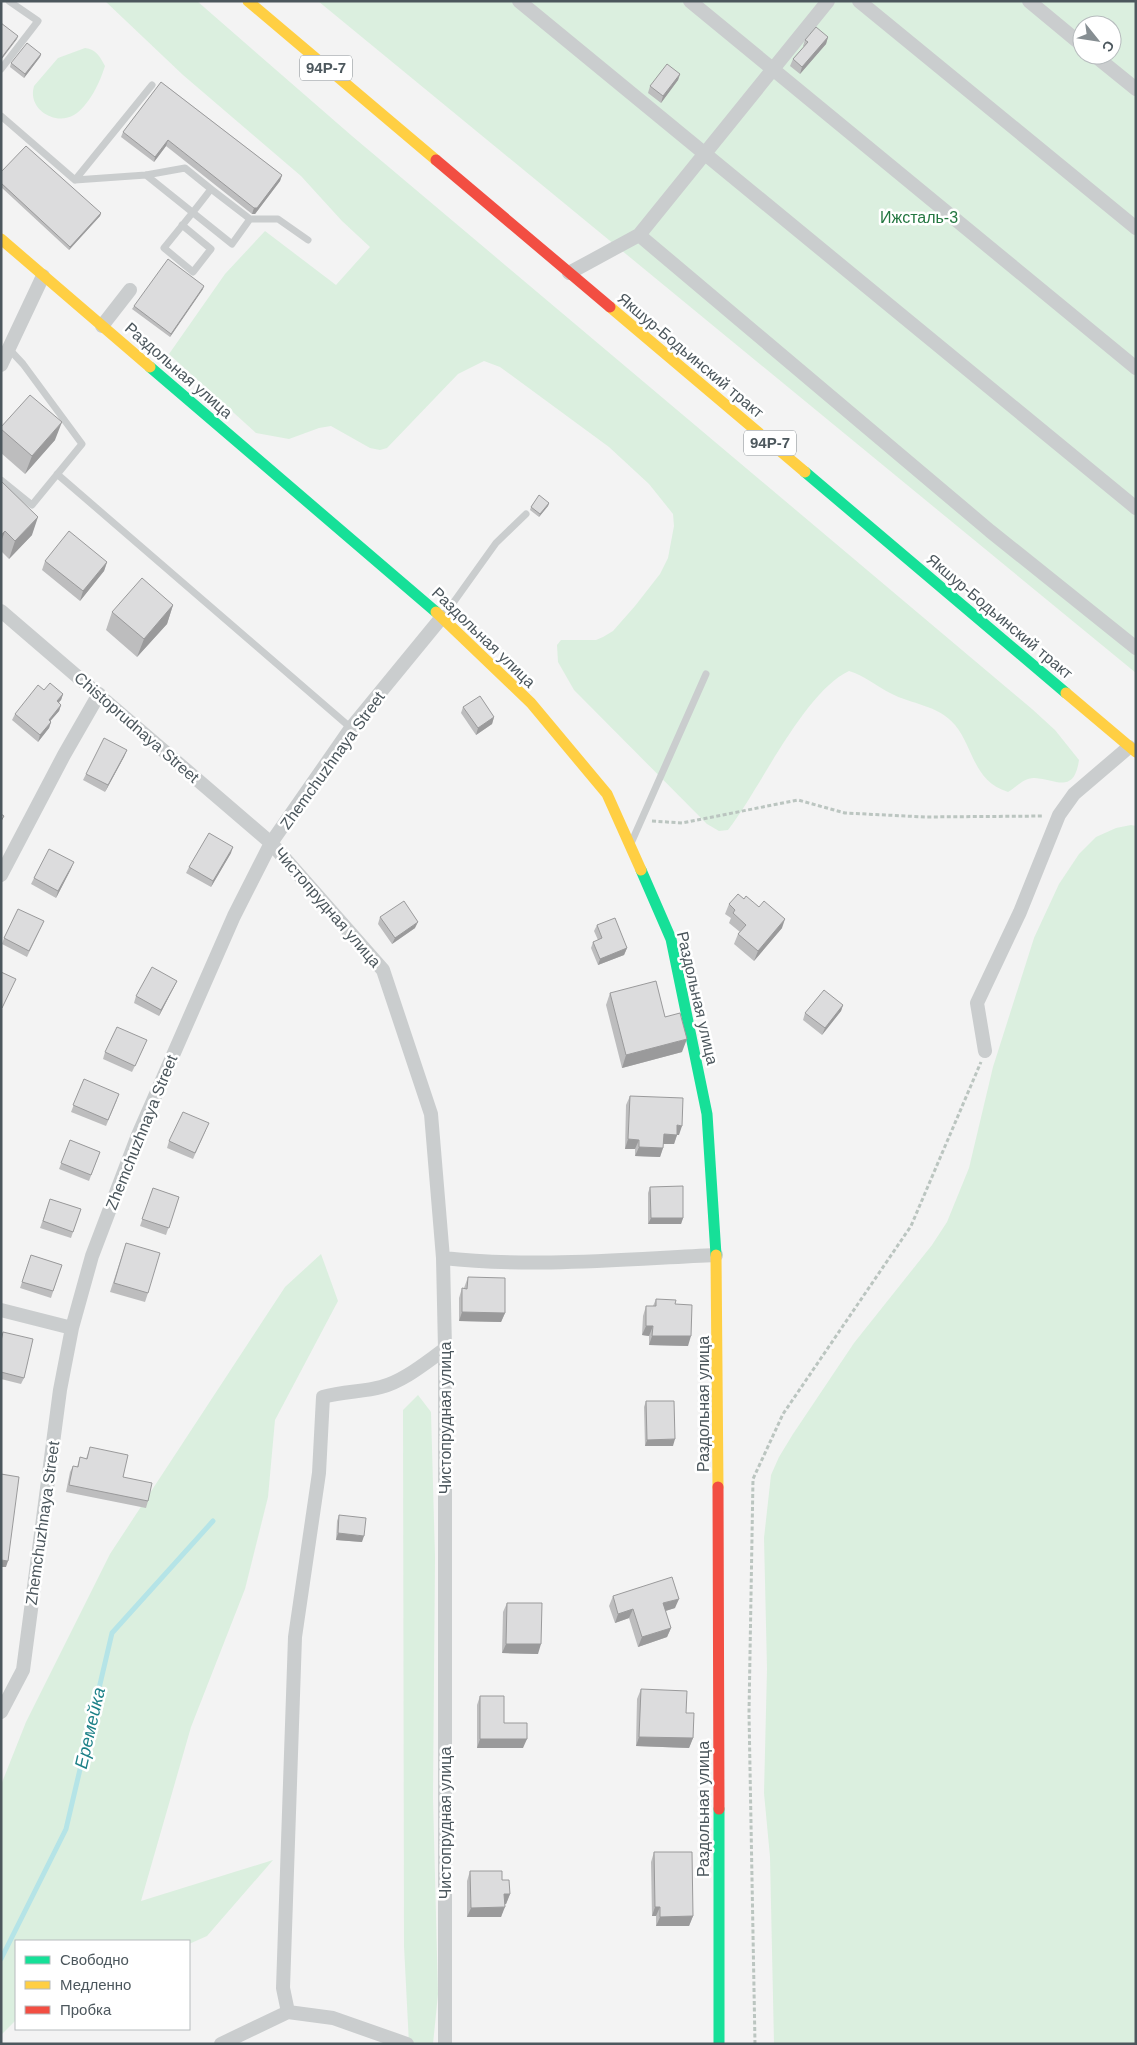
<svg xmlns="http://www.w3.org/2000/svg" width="1137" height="2045" viewBox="0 0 1137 2045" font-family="Arial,sans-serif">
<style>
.green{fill:#dbefdf;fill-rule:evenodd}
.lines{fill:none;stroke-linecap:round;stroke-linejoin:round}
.stream{stroke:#b5e4e7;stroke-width:5}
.path{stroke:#bbc5c0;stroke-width:3;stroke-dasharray:4 2.5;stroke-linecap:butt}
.lane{stroke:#cacdce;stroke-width:7}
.street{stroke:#cacdce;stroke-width:14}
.fast{stroke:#16e098;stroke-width:11}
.slow{stroke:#ffcf43;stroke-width:11}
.jam{stroke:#f24e42;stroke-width:11}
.wall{fill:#bdbdbe}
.shaded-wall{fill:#9a9a9b}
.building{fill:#dcdcdd;stroke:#9a9a9b}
.labels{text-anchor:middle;stroke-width:5;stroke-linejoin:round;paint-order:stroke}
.shield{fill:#fff;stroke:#82898e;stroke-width:1}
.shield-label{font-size:15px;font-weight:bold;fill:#4c575d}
.park-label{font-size:16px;fill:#247741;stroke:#fff}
.street-label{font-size:16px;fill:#4c575d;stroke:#fff}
.water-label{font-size:18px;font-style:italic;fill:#1d8188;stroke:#fff}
</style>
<rect width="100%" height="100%" fill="#f3f3f3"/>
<path class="green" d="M105,1H197L352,136L1032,709L1055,730L1079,760C1074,794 1057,780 1035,778C1025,777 1016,787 1008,792C973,781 974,748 955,725C937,704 912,705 890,693C876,686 865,676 849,671C804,692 761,787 728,830L719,831L707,824L574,690L558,662L557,645L561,640H596L603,637L613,631L635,606L660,574L668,558L674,526L673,514L649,484L609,447L500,367L484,361L458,374L387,448L380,450L370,448L331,426L319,428L289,439L256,433L169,354L225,274L265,231L336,285L370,247L342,221L301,176L183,75Z
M318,1H1136V673ZM1082,25H1112V55H1082Z
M85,48C96,49 100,57 105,66C100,82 89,106 74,115C55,126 27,109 34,86L58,58Z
M1131,825L1136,826V2044H774L770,1857L764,1793L767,1669L764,1538L771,1475L779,1457L793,1434L854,1343L932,1245L947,1222L969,1168L993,1067L1034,938L1059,884L1079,854L1096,837L1116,828Z
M321,1254L338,1301L275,1420L268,1497L245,1589L191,1727L141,1901L273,1860L207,1936L189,1944V1941H16V2020L1,2035V1785L26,1722L110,1554L285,1287Z
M418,1395L431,1412L435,1557L433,1798L438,1994L433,2044H409L404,1946L403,1410Z"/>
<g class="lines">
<path class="stream" d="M1,1959L66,1829L112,1633L213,1521"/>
<path class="path" d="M652,821L682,823L798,800L845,813L925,817L1044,816
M755,2044L749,1713L753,1479L783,1414L911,1226L981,1062"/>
<path class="lane" d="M1,69L38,21L9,1
M1,116L75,180L146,175L185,168L211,189C196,209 180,228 164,248L193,272L211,249L182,225
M146,175L232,244L250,219
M75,180L152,85
M211,189L250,219H278L308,240
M57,474L351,728
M1,480L32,505L82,444L23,364L9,349
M443,617L496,543L526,514
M632,841L706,674"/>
<path class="street" d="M519,1L1136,508
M690,1L1136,368
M859,1L1136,228
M1029,1L1082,45
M1094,55L1136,89
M639,235L990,531L1136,648
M569,273L639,235L828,1
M102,326L130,290
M1,365L43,276
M1,611L271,843L383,970L431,1114L443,1258L445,1349V2044
M1,875L64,755L99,694
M985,1051L977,1003L1020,912L1059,815L1074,794L1129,747
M443,1258C533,1268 626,1259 716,1255
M1,1310L72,1328
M1,1712L23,1670L60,1390L72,1328L92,1256L138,1135L234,916L271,843L351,728L442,617
M288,2012L283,1988L295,1637L319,1473L323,1397C343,1391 363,1392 381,1387C404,1381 425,1363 445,1349
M221,2044L288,2012L333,2018L407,2044"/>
<path class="fast" d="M150,367L436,612
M805,472L1066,693
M641,870L671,939L707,1114L716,1255
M719,1809V2044"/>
<path class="slow" d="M248,1L436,160
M1,239L150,367
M610,307L805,472
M436,612L531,703L607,794L641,870
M1066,693L1136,752
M716,1255L718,1487"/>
<path class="jam" d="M436,160L610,307
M718,1487L719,1809"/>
</g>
<path class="wall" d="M828,37L826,44L800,74L790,66L793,59L804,47L803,46L805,40Z
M41,54L40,57L24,78L10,67L11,63Z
M680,74L678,80L661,103L648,93L650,86Z
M161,82L282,175L280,181L255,214H252L166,146L154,162L121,137L123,132Z
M1,172L101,213L100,216L69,250L1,187Z
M203,289L170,337L132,309L134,306Z
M1,427L55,440L25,474L1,453Z
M1,481L32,535L9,559L1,551Z
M549,503L548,506L539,517L530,510L531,507Z
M45,561L107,562L104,571L80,601L42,570Z
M173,605L167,624L137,657L106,630L112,612Z
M44,690L63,694L61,700L59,702L61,705L59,711L50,721L51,722L49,728L38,742L12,720L15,714Z
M463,707L494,717L492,724L476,735L461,713Z
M127,750L124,757L105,792L83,780L86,774Z
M231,853L211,887L186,873L189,867Z
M71,869L56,898L31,884L34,878Z
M744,899L782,928L754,961L734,944L738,934L740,932L729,923L731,918L725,914L729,904Z
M380,917L415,928L392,944L378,924Z
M44,921L27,957L2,944L4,938Z
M597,925L627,948L624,955L598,965L591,948L593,942L598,940L594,931Z
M177,981L174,987L159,1016L134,1003L136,996Z
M610,993L665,1017L682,1052L622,1068L606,1005Z
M843,1005L841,1011L822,1035L803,1020L805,1013Z
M144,1047L132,1072L103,1059L105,1052Z
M84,1079L117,1100L106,1126L71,1112Z
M630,1096L679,1135H677L674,1144H663V1148L660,1157L635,1156V1149H625L626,1105Z
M206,1130L193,1159L167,1148L169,1141Z
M70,1140L100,1152L89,1181L59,1169Z
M650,1187L683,1218L681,1224H648V1193Z
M153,1188L179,1197L166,1235L140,1226Z
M50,1199L81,1209L71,1238L40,1228Z
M126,1243L148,1293L145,1302L110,1292Z
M31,1255L62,1265L51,1298L20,1288Z
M468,1277L505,1313L501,1322L459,1321V1298L462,1288H464Z
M656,1299L675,1304L688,1346L649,1345V1336L642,1335L643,1316L646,1306H653Z
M3,1332L24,1378L21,1384L1,1379V1338Z
M646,1401L673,1446H645L644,1407Z
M90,1447L123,1477L148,1501L146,1508L66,1492L70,1472L73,1466L77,1467L80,1457L86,1459Z
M339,1515L362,1542L336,1540L337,1521Z
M613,1596L675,1608L665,1611L671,1628L667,1637L638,1647L629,1618L615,1623L609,1606Z
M507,1603L538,1654L502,1653L503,1612Z
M641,1689L686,1713L693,1738L689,1748L636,1746L637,1699Z
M480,1696L504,1723L523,1748H477V1705Z
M654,1852L693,1916L689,1926H656V1916H652L651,1862Z
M470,1871L502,1880L510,1894L506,1904H505L501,1917H467V1881Z"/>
<path class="shaded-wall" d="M18,36L17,39L1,60L2,57Z
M828,37L826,44L800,74L802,67Z
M41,54L40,57L24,78L25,74Z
M680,74L678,80L661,103L663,96Z
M168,140L166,146L154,162L155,157Z
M282,175L280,181L255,214H252L254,208Z
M101,213L100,216L69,250L70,247Z
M204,286L203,289L170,337L171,334Z
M62,422L55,440L25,474L32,456Z
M549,503L548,506L539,517L540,514Z
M38,517L32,535L9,559L15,541Z
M5,531L1,542L2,534Z
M107,562L104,571L80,601L83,591Z
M173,605L167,624L137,657L144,639Z
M63,694L61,700L54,707L57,701Z
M61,705L59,711L46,726L49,720Z
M494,717L492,724L476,735L478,728Z
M51,722L49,728L38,742L40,735Z
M127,750L124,757L105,792L108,785Z
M233,847L231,853L211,887L213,881Z
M74,862L71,869L56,898L58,891Z
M785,919L782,928L754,961L758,951Z
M418,922L415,928L392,944L395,938Z
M627,948L624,955L598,965L600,959Z
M177,981L174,987L159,1016L161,1010Z
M843,1005L841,1011L822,1035L825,1028Z
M687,1039L682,1052L622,1068L626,1055Z
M677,1125L682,1126L679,1135H674Z
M664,1134L677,1135L674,1144H660Z
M628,1139L639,1140L635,1149H625Z
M639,1147L663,1148L660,1157L635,1156Z
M651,1218H683L681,1224H648Z
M462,1312L505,1313L501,1322L459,1321Z
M646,1326H653L649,1336L642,1335Z
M652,1336H691L688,1346L649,1345Z
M675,1439L673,1446H645L647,1440Z
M338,1533L364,1536L362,1542L336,1540Z
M1,1560L8,1561L6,1567H1Z
M679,1599L675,1608L659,1613L663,1603Z
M633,1609L629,1618L615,1623L618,1614Z
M671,1628L667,1637L638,1647L642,1637Z
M506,1644H541L538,1654L502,1653Z
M639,1737L693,1738L689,1748L636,1746Z
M480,1739H527L523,1748H477Z
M504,1894H510L506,1904H501Z
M505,1907L501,1917H467L471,1908Z
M655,1907H660L656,1916H652Z
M693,1916L689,1926H656L660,1917Z"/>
<path class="building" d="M1,23L18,36L2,57L1,56Z
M816,27L828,37L802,67L793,59L808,42L805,40Z
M27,43L41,54L25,74L11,63Z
M667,64L680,74L663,96L650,86Z
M161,82L282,175L257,208H254L168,140L155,157L123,132Z
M26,146L101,213L70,247L1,183V172Z
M168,259L204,286L171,334L134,306Z
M30,395L62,422L32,456L1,429V427Z
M1,481L38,517L15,541L5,531L2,534L1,533Z
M539,495L549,503L540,514L531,507Z
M69,531L107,562L83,591L45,561Z
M142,578L173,605L144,639L112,612Z
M50,683L63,694L57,701L61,705L49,720L51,722L40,735L15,714L38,685L44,690Z
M480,696L494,717L478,728L463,707Z
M104,738L127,750L108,785L86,774Z
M1,814L4,816L1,821Z
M209,833L233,847L213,881L189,867Z
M49,849L74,862L58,891L34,878Z
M738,894L744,899L746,896L759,907L764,901L785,919L758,951L738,934L746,925L733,913L735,910L729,904Z
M404,901L418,922L395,938L380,917Z
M18,909L44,921L29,951L4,938Z
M615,918L627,948L600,959L593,942L602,938L597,925Z
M152,967L177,981L161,1010L136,996Z
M1,972L16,979L2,1008H1Z
M656,981L665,1017L680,1013L687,1039L626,1055L610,993Z
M824,990L843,1005L825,1028L805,1013Z
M117,1027L147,1040L135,1066L105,1052Z
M84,1079L119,1094L108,1120L73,1105Z
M630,1096L683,1098L682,1126L677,1125V1135L664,1134L663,1148L639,1147V1140L628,1139Z
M183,1112L209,1123L195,1153L169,1141Z
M70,1140L100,1152L91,1175L61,1163Z
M683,1186V1218H651L650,1187Z
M153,1188L179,1197L169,1228L142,1219Z
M50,1199L81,1209L73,1232L43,1221Z
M126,1243L160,1253L148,1293L114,1283Z
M31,1255L62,1265L53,1291L22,1282Z
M468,1277L505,1278V1313L462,1312V1288L467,1289Z
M656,1299L676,1300L675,1304L692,1305L691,1336H652L653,1326H646V1306H656Z
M3,1332L33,1339L24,1378L1,1372V1341Z
M646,1401H674L675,1439L647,1440Z
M90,1447L128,1455L123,1477L152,1483L148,1501L69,1485L73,1466L78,1467L80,1457L87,1459Z
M1,1474L19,1477L8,1561L1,1560Z
M339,1515L366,1518L364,1536L338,1533Z
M672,1577L679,1599L663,1603L671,1628L642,1637L633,1609L618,1614L613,1596Z
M507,1603H542L541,1644H506Z
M641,1689L687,1691L686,1713H694L693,1738L639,1737Z
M480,1696H504V1723H527V1739H480Z
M654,1852H692L693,1916L660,1917V1907H655Z
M470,1871H502V1880H509L510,1894H504L505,1907L471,1908Z"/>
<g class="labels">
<g class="shield">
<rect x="300" y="55.5" width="52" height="25" rx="4"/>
<rect x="744" y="430.5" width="52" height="25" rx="4"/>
</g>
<g class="shield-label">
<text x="326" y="73">94Р-7</text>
<text x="770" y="448">94Р-7</text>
</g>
<g class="park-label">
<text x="919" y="223">Ижсталь-3</text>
</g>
<g class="street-label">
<text transform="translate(691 355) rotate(40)" y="6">Якшур-Бодьинский тракт</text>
<text transform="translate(179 370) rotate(41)" y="6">Раздольная улица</text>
<text transform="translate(1000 616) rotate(40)" y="6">Якшур-Бодьинский тракт</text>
<text transform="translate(484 637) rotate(44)" y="6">Раздольная улица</text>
<text transform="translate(137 727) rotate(41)" y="6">Chistoprudnaya Street</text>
<text transform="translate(332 760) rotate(-54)" y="6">Zhemchuzhnaya Street</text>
<text transform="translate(328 907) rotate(49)" y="6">Чистопрудная улица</text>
<text transform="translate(698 998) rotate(77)" y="6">Раздольная улица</text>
<text transform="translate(141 1132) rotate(-68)" y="6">Zhemchuzhnaya Street</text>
<text transform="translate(703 1404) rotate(-90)" y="6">Раздольная улица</text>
<text transform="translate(445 1418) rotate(-90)" y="6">Чистопрудная улица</text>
<text transform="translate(42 1523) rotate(-82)" y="6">Zhemchuzhnaya Street</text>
<text transform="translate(703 1809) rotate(-90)" y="6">Раздольная улица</text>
<text transform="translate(445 1823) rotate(-90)" y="6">Чистопрудная улица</text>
</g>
<g class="water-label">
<text transform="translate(90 1728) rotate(-77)" y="6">Еремейка</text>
</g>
</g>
<rect width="1137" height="2045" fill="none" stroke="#4c575d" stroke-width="5"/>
<rect x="15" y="1940" width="175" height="90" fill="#ffffff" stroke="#b7bcbe"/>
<rect x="25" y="1956" width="25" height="8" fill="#16e098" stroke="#b7bcbe"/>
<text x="60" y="1965" font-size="15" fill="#4c575d">Свободно</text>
<rect x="25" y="1981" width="25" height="8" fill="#ffcf43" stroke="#b7bcbe"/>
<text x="60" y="1990" font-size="15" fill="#4c575d">Медленно</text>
<rect x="25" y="2006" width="25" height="8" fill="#f24e42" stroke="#b7bcbe"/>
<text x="60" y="2015" font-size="15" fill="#4c575d">Пробка</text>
<g transform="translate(1097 40) rotate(120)"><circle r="24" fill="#ffffff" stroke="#b7bcbe"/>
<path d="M0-4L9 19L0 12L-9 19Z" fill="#868e92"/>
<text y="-8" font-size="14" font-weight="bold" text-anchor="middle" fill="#4c575d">С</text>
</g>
</svg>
